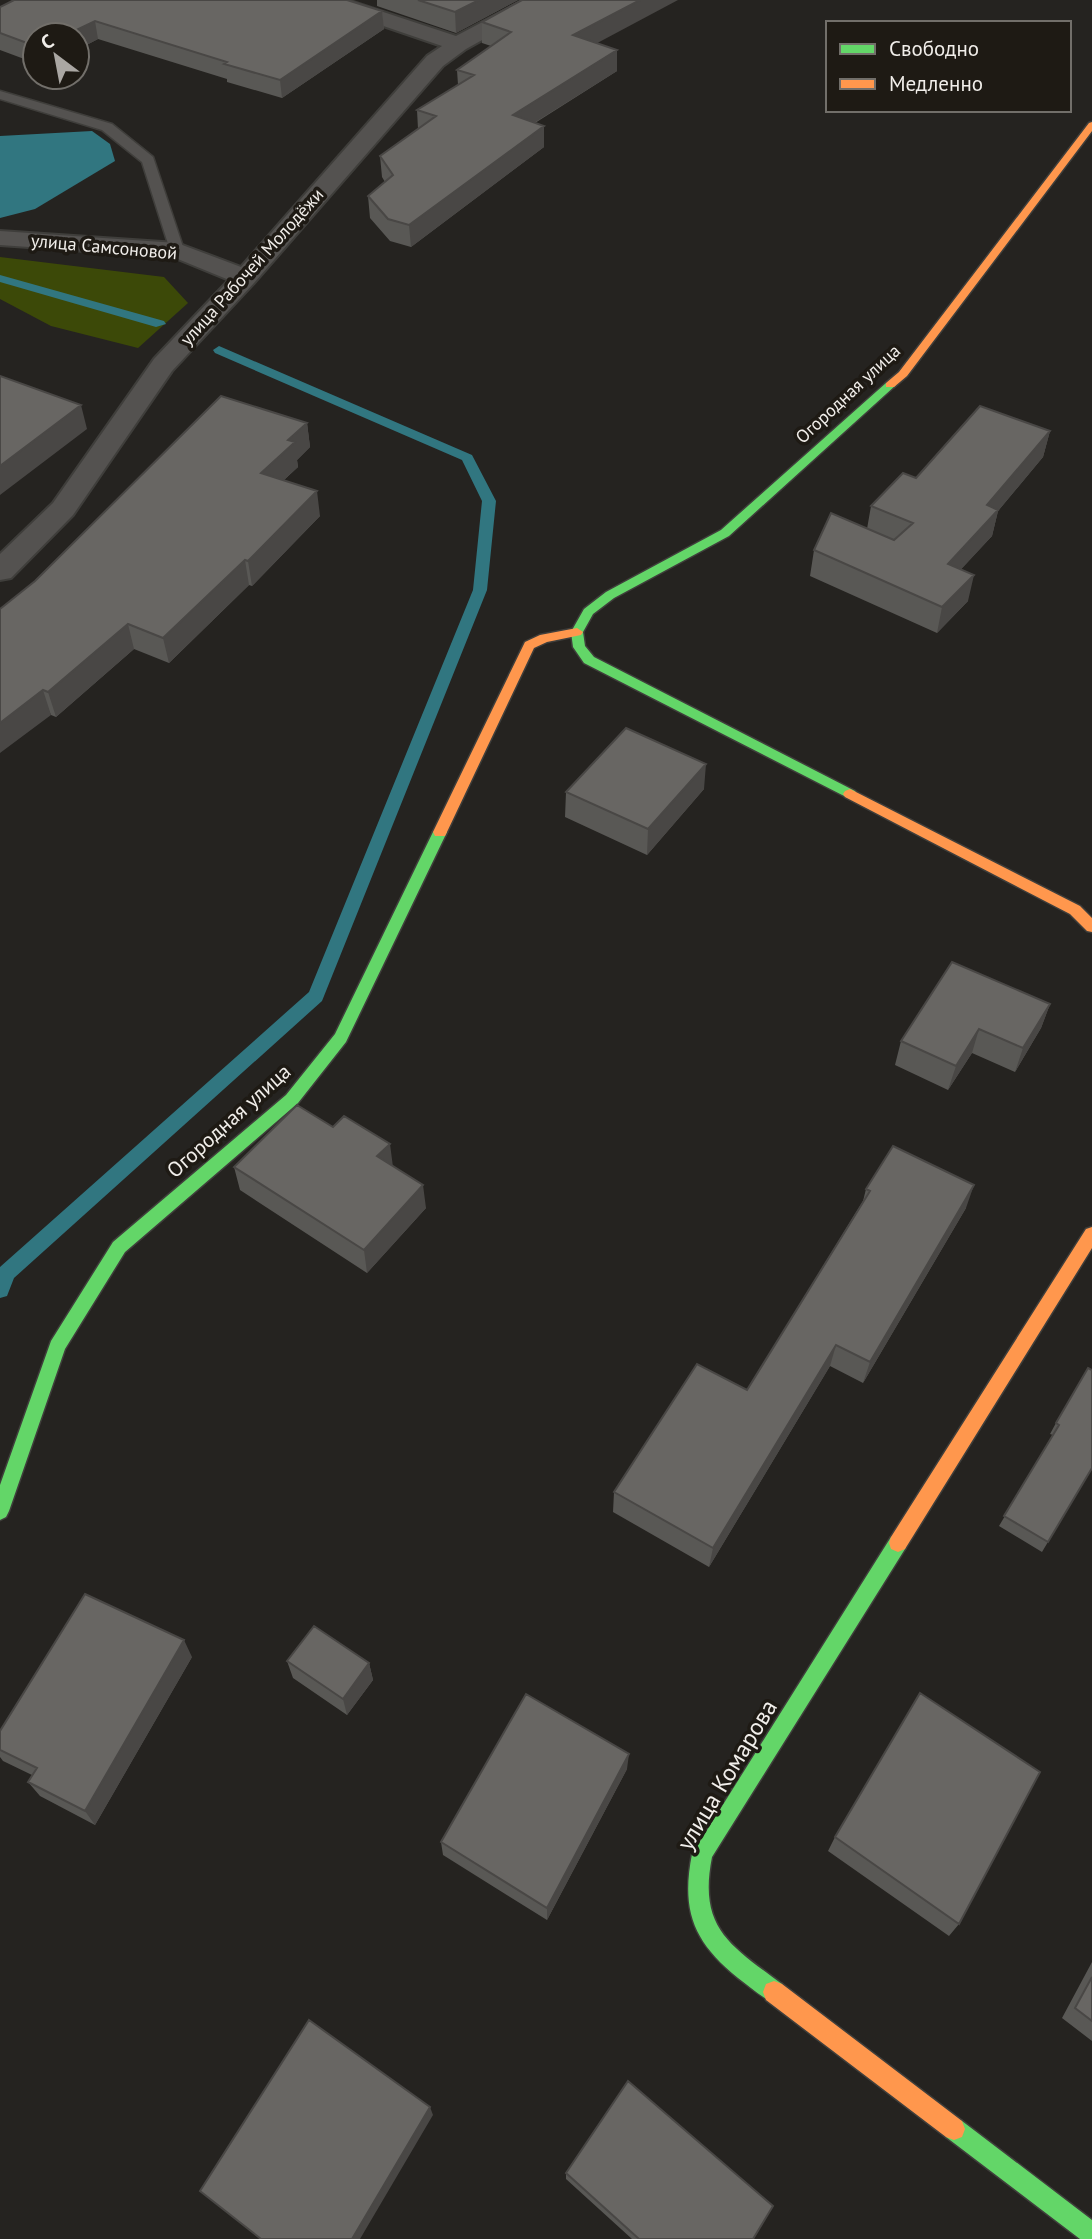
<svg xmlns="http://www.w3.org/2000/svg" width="1092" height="2239" viewBox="0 0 1092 2239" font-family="'PT Sans',sans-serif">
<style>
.green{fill:#3c4908}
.water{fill:#317680}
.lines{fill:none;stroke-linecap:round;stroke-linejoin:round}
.stream{fill:#317680;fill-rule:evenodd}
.lane-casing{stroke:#3f3e3b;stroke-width:3}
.street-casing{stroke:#3f3e3b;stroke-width:4}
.fast-casing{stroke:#3f3e3b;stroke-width:3}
.slow-casing{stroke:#3f3e3b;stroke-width:3}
.lane{fill:#545250;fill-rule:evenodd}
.street{fill:#545250;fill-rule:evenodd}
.fast{fill:#63d668;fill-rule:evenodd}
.slow{fill:#ff974d;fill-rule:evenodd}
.wall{fill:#595855}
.shaded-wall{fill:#494745}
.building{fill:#686663;stroke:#494745;stroke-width:2}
.labels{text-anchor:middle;stroke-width:7;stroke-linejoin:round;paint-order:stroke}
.far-street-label{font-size:18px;fill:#f1eeea;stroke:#1e1a14}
.street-label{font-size:21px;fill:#f1eeea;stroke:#1e1a14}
.near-street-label{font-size:24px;fill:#f1eeea;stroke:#1e1a14}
</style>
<rect width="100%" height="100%" fill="#252320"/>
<path class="green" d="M0,257L164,277L188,303L138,348L51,326L0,299Z"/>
<path class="water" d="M92,131L110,144L115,161L35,209L0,218V136Z"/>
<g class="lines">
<path class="stream" d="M0,275L164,321L166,324L156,327L0,282Z
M219,346L472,455L496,501L487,590L322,1001L14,1278L7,1296L0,1298V1267L309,992L473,590L482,501L462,460L215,353L213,350Z"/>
<defs>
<path id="lane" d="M0,91L112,124L153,157L184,250L182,253L177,254L170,250L142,162L102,130L0,99Z"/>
<path id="street" d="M316,0H347L456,36L524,0H550L547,4L466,49L443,66L254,283L172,371L73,515L11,578L0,580V554L53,503L154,359L229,280L173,257L0,245V231L177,243L241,267L427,56L442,46L319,4Z"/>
<path id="fast" d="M886,383L896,385L729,536L614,598L593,614L583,632L585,646L594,657L855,791L857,794L855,797L850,799L584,663L573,647L571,632L584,609L606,592L721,530Z
M440,827L447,832L346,1042L298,1103L125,1252L65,1349L9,1511L6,1517L0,1520V1485L51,1341L113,1242L286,1095L335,1034L433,832Z
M898,1534L905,1537L907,1543L905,1549L712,1857C698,1928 730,1945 782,1984L785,1992L782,2000L774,2003C761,1997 750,1987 738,1978C693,1942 681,1910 692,1854L891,1537Z
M954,2118L962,2121L1092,2220V2239H1080L946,2137L943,2129L946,2121Z"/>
<path id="slow" d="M1092,122V131L907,376L894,387H886V383L899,372L1089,123Z
M577,628L583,632L581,635L547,642L534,648L447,832L445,836H435L433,832L525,642L540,635Z
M850,789L1080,906L1092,918V932L1087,931L1070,914L845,797L843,794L845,791Z
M1092,1227V1248L905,1549L898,1552L891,1549L889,1543L891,1537L1086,1229Z
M774,1981L782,1984L962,2121L965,2129L962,2137L954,2140L946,2137L766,2000L763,1992L766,1984Z"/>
</defs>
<use href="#lane" class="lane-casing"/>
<use href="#street" class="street-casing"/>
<use href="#fast" class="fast-casing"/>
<use href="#slow" class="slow-casing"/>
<use href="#lane" class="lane"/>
<use href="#street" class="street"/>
<use href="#fast" class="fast"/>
<use href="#slow" class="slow"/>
</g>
<path class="wall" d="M377,0H518L456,33L377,6Z
M0,7L382,11L384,29L282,98L227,82V79L98,39L77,50V35H35V63L0,50Z
M482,22L597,43L617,71L535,123L544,126V147L411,247L390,241L370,218L368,196L385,182L382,177L380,156L418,129L417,110L458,85L457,70L491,46L482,43Z
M307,423L310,447L297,460L298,467L284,480L320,516L252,586L249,585L169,663L134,649L56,717L51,715L0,609Z
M1050,431L1043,457L998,511L992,536L961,569L968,601L937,633L810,576L814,550L867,529L871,506L916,478Z
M704,789L647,855L565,817L566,792Z
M1050,1004L1041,1028L1015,1072L972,1053L948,1090L895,1065L901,1041Z
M393,1166L426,1208L367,1273L240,1190L234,1167Z
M866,1189L966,1208L863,1383L830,1366L709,1567L613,1512L614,1492L747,1390L863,1201Z
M1092,1370V1468L1042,1552L999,1526L1053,1435L1050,1434L1056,1423Z
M192,1657L95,1825L40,1796L28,1782L32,1775L3,1761L0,1757V1731Z
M287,1661L369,1663L373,1680L347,1715L293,1678Z
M627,1769L547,1920L443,1855L441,1842Z
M835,1837L959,1924L949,1936L828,1851Z
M1092,1962V2041L1062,2018Z
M566,2173L753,2239H632L566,2179Z"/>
<path class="shaded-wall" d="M479,0H518L456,33L455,12Z
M640,0H678L573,56V35Z
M382,11L384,29L282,98L280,80Z
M95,21L98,39L77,50V35H66Z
M617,50V71L513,136V115Z
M544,126V147L411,247L409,225Z
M81,405L87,429L0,495V466Z
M307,423L310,447L297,460L298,467L265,497L261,473L288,440Z
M1050,431L1043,457L998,511L992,536L942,590L948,564L987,505Z
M317,491L320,516L252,586L248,561Z
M245,560L249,585L169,663L163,638Z
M974,575L968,601L937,633L942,607Z
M128,624L134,649L56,717L48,692Z
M43,690L51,715L0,753V723Z
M706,764L704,789L647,855L648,829Z
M1050,1004L1041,1028L1015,1072L1023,1048Z
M979,1029L972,1053L948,1090L956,1066Z
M390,1144L393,1167L377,1156Z
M423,1185L426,1208L367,1273L364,1250Z
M974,1185L966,1208L863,1383L870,1362Z
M836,1345L830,1366L709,1567L713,1548Z
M184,1640L192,1657L95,1825L85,1811Z
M369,1663L373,1680L347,1715L343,1699Z
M629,1754L627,1769L547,1920V1908Z
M430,2107L433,2115L360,2239H352Z"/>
<path class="building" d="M14,0H347L382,11L280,80L224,64L227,62L95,21L66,35H35V46L0,33V7Z
M418,0H479L455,12Z
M522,0H640L573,35L617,50L513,115L544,126L409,225L388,219L368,196L393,175L380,156L436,116L417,110L474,75L457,70L511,32L482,22Z
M0,376L81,405L0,466Z
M221,396L307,423L288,440L295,442L261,473L317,491L248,561L245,560L163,638L128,624L48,692L43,690L0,723V609L35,581Z
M980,406L1050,431L987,505L998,510L948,564L974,575L942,607L814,550L831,513L894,540L913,523L871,506L903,473L916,478Z
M626,728L706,764L648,829L566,792Z
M952,962L1050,1004L1023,1048L979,1029L956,1066L901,1041Z
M297,1105L333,1127L344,1116L390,1144L377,1156L423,1185L364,1250L234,1167Z
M893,1146L974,1185L870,1362L836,1345L713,1548L614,1492L697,1364L747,1390L870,1191L866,1189Z
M1088,1368L1092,1370V1468L1048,1542L1004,1516L1059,1425L1056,1423Z
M85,1594L184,1640L85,1811L28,1782L37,1768L0,1750V1731Z
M314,1626L369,1663L343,1699L287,1661Z
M920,1693L1040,1772L959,1924L835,1837Z
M526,1694L629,1754L547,1908L441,1842Z
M1092,1977V2021L1075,2008Z
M309,2020L430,2107L352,2239H261L200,2191Z
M628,2081L773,2206L753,2239H639L566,2173Z"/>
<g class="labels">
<g class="far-street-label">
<text transform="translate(104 247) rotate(5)" y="6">улица Самсоновой</text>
<text transform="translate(252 267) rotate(-48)" y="6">улица Рабочей Молодёжи</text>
<text transform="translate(848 394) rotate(-43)" y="6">Огородная улица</text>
</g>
<g class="street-label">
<text transform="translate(229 1121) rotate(-42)" y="7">Огородная улица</text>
</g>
<g class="near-street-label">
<text transform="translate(727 1775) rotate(-59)" y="8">улица Комарова</text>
</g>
</g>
<rect x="826" y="21" width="245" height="91" fill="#1e1a14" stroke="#726f6a" stroke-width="2"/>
<rect x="840" y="44" width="35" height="10" fill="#63d668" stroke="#726f6a" stroke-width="2"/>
<text x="889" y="56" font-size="21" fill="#f1eeea">Свободно</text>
<rect x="840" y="79" width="35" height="10" fill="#ff974d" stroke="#726f6a" stroke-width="2"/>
<text x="889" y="91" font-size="21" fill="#f1eeea">Медленно</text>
<g transform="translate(56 56) rotate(328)"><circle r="33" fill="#1e1a14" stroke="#726f6a" stroke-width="2"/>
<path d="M0-5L12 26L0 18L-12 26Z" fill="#aaa7a3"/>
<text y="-10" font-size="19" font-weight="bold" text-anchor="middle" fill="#f1eeea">С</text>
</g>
</svg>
